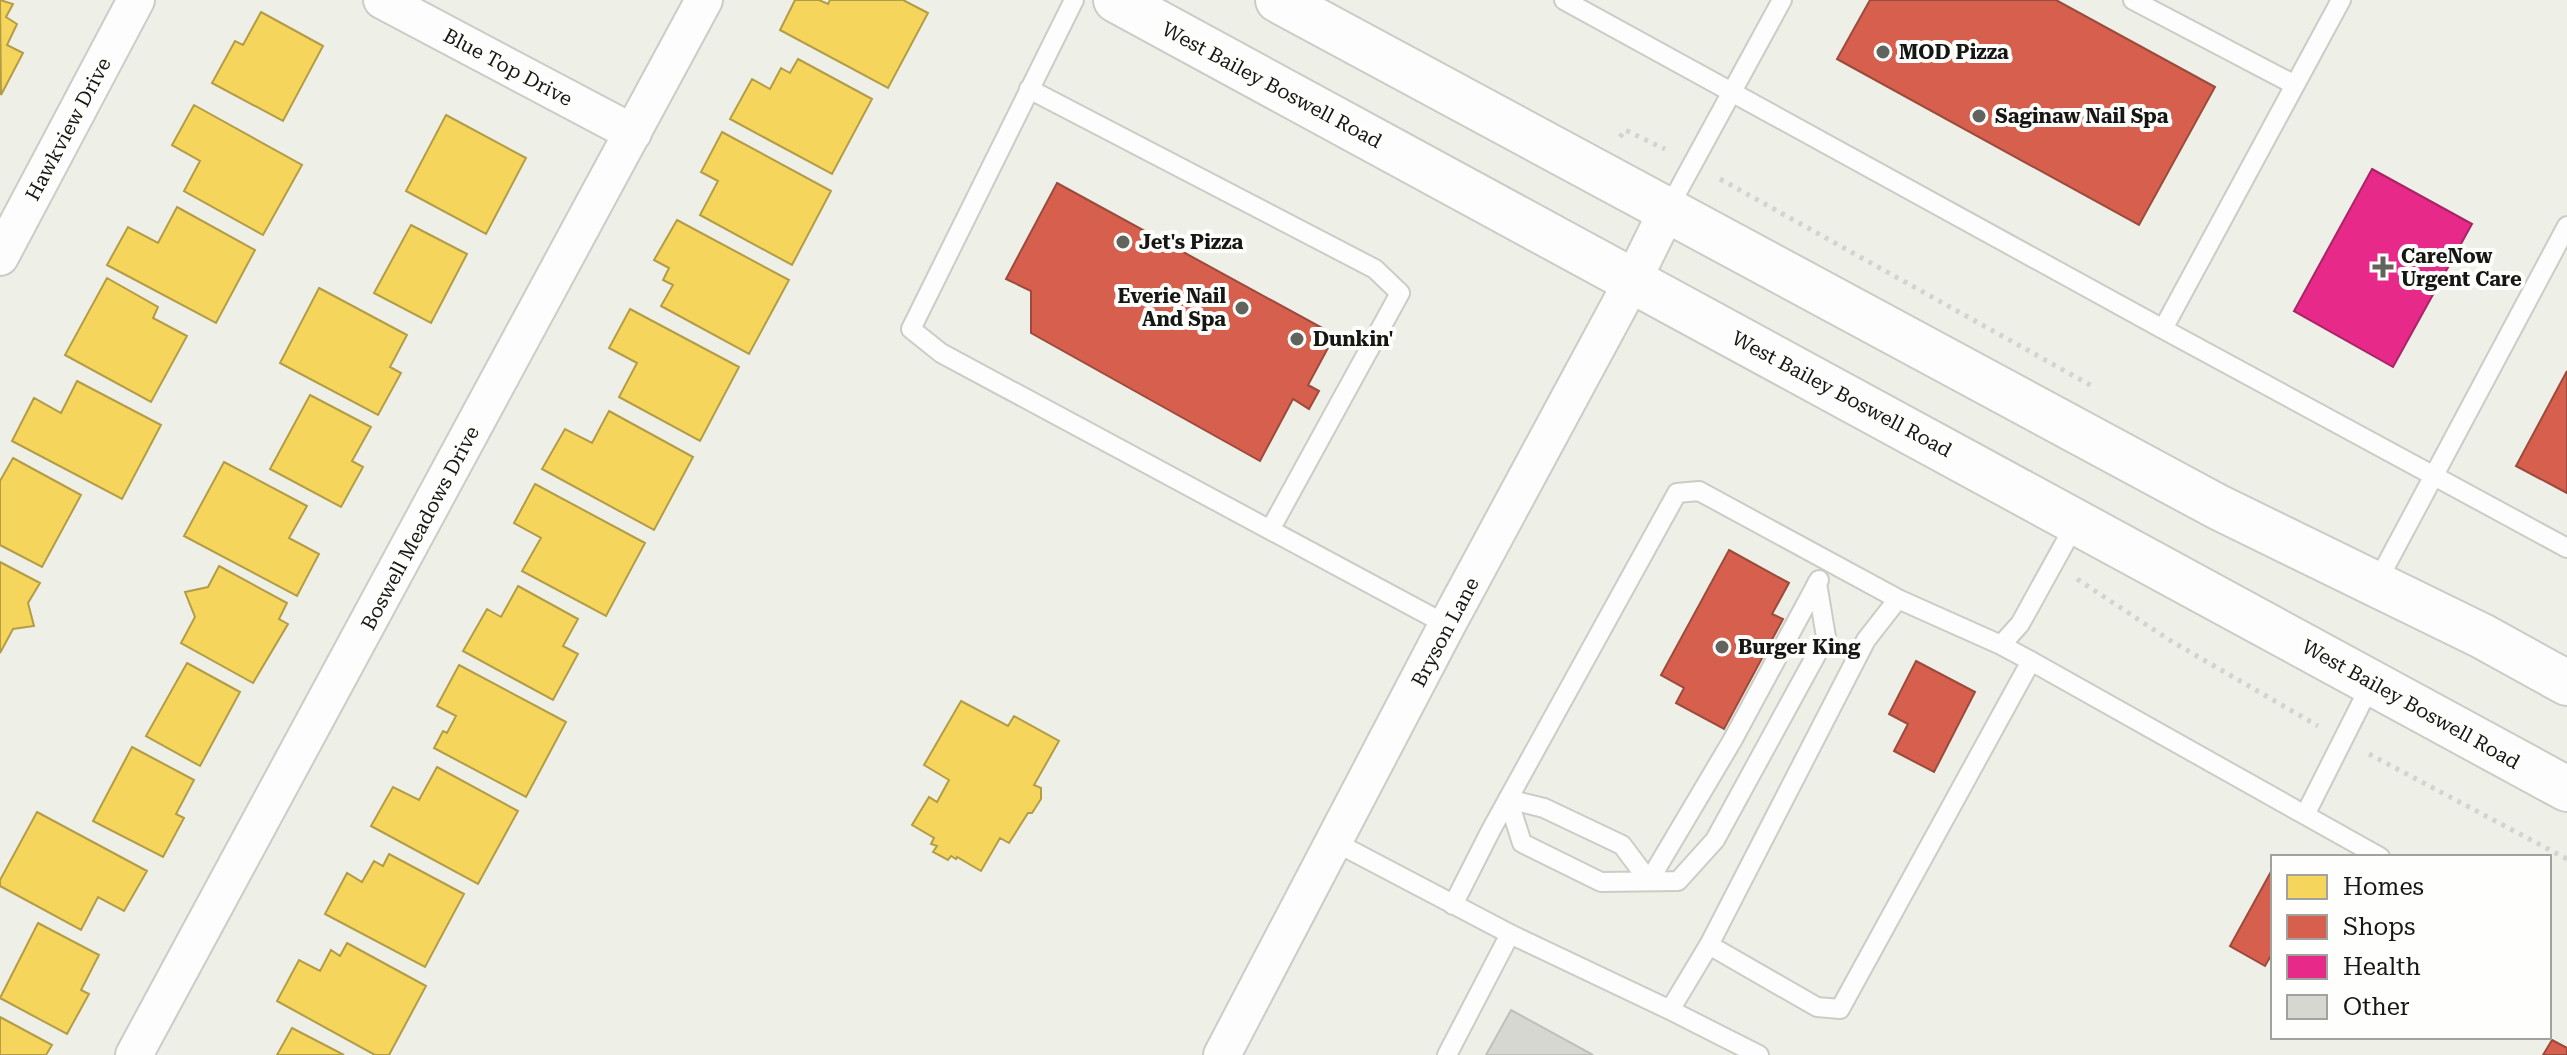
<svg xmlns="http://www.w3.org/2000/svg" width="2567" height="1055" viewBox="0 0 2567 1055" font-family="'Roboto Serif',serif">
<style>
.homes{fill:#f6d55c;stroke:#b39c46;stroke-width:2}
.shops{fill:#d6604d;stroke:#9c4a3b;stroke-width:2}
.health{fill:#e7298a;stroke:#a82466;stroke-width:2}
.building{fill:#d5d7d0;stroke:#bfc0ba;stroke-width:2}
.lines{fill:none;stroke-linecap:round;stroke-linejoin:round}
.lane-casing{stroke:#cbccc6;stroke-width:22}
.street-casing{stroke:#cbccc6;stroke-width:40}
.secondary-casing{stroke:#cbccc6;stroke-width:48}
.path{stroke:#d3d4d1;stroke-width:5;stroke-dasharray:4 6;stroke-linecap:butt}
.lane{stroke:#fcfdfc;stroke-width:18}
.street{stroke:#fcfdfc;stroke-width:36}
.secondary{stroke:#fcfdfc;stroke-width:44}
.poi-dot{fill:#62635d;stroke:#fefffc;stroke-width:3}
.labels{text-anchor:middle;stroke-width:8;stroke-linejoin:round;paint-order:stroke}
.poi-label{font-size:20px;font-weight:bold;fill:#161712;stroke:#fefffc;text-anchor:start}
.street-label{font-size:20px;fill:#161712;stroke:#fefffc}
</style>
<rect width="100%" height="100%" fill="#eef0e8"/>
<path class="homes" d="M0,0L13,4L6,17L17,24L7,45L23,53L1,95Z
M795,0H819L828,4L830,0H903L928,13L888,88L780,30Z
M261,12L323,46L283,121L212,83L235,41L243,45Z
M798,59L872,99L832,174L730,119L752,79L770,89L781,68L790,73Z
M194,105L302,165L263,235L184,191L200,161L172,145Z
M446,115L526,158L486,234L406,191Z
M722,132L831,191L792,265L700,215L718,181L701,172Z
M177,207L255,250L216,323L107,265L128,227L158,243Z
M677,220L789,280L749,354L661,306L673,285L663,280L669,268L654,260Z
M411,225L467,254L431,323L374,293Z
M107,278L158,307L153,318L187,336L151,402L65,355Z
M319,288L407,335L390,367L401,373L378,415L280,363Z
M630,309L739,367L700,441L619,397L637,363L609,348Z
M77,381L161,425L122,499L12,441L34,398L61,413Z
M310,395L371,427L352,461L363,467L341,507L270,469Z
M609,411L693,457L654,530L542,469L565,429L592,443Z
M13,458L81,495L42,567L0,545V481Z
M224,462L307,506L289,538L319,554L297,596L184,536Z
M535,484L645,543L606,616L522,571L541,538L514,523Z
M0,562L40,583L28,603L34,626L13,629L0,653Z
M219,566L287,603L279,619L288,624L253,683L181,643L195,617L185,592L208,587Z
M518,586L578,619L563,646L578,654L553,700L463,651L487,609L501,617Z
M187,663L240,692L200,766L146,736Z
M459,665L566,722L526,797L434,748L443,731L447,733L456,716L437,706Z
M961,701L1008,726L1014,716L1059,741L1034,785L1041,788V799L1032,813H1028L1009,843L1000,838L981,871L957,857L956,859L951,856L948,860L933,852L937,846L931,844L934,838L912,825L929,797L937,802L949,780L924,765Z
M132,747L194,780L176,814L184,818L163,857L93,821Z
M437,767L518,811L478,884L371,826L393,787L419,800Z
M37,812L147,871L124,911L98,897L81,930L0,886V880Z
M389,854L464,894L425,967L325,914L347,873L362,882L374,861L383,866Z
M38,923L99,955L81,990L89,994L67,1034L0,998Z
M347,943L426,986L389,1055H375L277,1001L299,960L320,971L331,950L340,956Z
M0,1017L52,1045L46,1055H0Z
M292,1028L344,1055H277Z"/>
<path class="shops" d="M1870,0H2056L2215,87L2139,225L1837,59Z
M1057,183L1335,335L1308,385L1319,391L1309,409L1293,399L1260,461L1031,333V291L1006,279Z
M2567,371V493L2516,466Z
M1729,550L1789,583L1772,614L1783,619L1724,729L1676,703L1684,688L1661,675Z
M1916,661L1975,692L1934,772L1894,751L1908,724L1889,714Z
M2273,868V952L2265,966L2230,946Z
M2552,1040L2567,1048V1055H2543Z"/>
<path class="health" d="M2372,169L2472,224L2393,367L2294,311Z"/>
<path class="building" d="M1511,1010L1593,1055H1486Z"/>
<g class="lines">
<defs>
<path id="lane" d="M1074,0L911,329L941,353L1447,625
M1564,0L2163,329L2341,0
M2133,0L2295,85
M1029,89L1375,269L1400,293L1270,530
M1668,209L1782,0
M2163,329L2567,548
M2376,584L2567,226
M2031,661L2305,815
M2372,682L2305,815L2380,857
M1508,799L1522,843L1601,882L1678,881L1715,840L1826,637L1817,583
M1508,799L1544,808L1622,845L1649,881
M1335,842L1510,934L1670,1010L1709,945L1866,640L1898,599L2001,645L2020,624L2077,521
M1649,881L1732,741L1819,580
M1453,905L1491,830L1677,493L1699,491L1898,599
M1709,945L1817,1007L1840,1009L2031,661L2001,645
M1670,1010L1759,1055
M1447,1055L1510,934"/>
<path id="street" d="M382,0L633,133
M0,257L136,0
M134,1055L704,0
M1222,1055L1447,625L1633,280L1668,209"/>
<path id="secondary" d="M1116,0L2567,789
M1278,0L2218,507L2482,636L2567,683"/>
</defs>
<use href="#lane" class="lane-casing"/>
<use href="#street" class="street-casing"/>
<use href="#secondary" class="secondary-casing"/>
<path class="path" d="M1620,137L1625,130L1665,149
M1720,179L2092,386
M2077,579L2171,641L2318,726
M2369,754L2567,859"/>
<use href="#lane" class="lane"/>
<use href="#street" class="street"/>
<use href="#secondary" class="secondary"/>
</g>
<g class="poi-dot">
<circle cx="1883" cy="52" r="8"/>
<circle cx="1979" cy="116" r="8"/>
<circle cx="1123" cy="242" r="8"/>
<path d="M2379 255h8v8h8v8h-8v8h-8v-8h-8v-8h8z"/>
<circle cx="1242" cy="308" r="8"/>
<circle cx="1297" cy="339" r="8"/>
<circle cx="1722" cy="647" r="8"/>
</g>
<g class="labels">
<g class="poi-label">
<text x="1899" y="59">MOD Pizza</text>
<text x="1995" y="123">Saginaw Nail Spa</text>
<text x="1139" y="249">Jet's Pizza</text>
<text x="2401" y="263">CareNow<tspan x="2401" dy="23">Urgent Care</tspan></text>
<text x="1226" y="303" text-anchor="end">Everie Nail<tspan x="1226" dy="23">And Spa</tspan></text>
<text x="1313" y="346">Dunkin'</text>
<text x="1738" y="654">Burger King</text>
</g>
<g class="street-label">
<text transform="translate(508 67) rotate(28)" y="7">Blue Top Drive</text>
<text transform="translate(1272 85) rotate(28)" y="7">West Bailey Boswell Road</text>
<text transform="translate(68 129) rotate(-62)" y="7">Hawkview Drive</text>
<text transform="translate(1842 394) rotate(28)" y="7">West Bailey Boswell Road</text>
<text transform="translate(420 528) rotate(-62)" y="7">Boswell Meadows Drive</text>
<text transform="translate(1445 632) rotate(-62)" y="7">Bryson Lane</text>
<text transform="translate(2411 704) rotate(29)" y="7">West Bailey Boswell Road</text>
</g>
</g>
<rect x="2271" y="855" width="280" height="184" fill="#fefffc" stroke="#a1a29e" stroke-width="2"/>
<rect x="2287" y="875" width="40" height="24" fill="#f6d55c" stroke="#a1a29e" stroke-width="2"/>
<text x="2343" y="895" font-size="24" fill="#161712">Homes</text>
<rect x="2287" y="915" width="40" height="24" fill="#d6604d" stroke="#a1a29e" stroke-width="2"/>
<text x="2343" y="935" font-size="24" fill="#161712">Shops</text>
<rect x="2287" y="955" width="40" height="24" fill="#e7298a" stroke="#a1a29e" stroke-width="2"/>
<text x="2343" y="975" font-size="24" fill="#161712">Health</text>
<rect x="2287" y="995" width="40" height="24" fill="#d5d7d0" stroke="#a1a29e" stroke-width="2"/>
<text x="2343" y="1015" font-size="24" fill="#161712">Other</text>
</svg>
